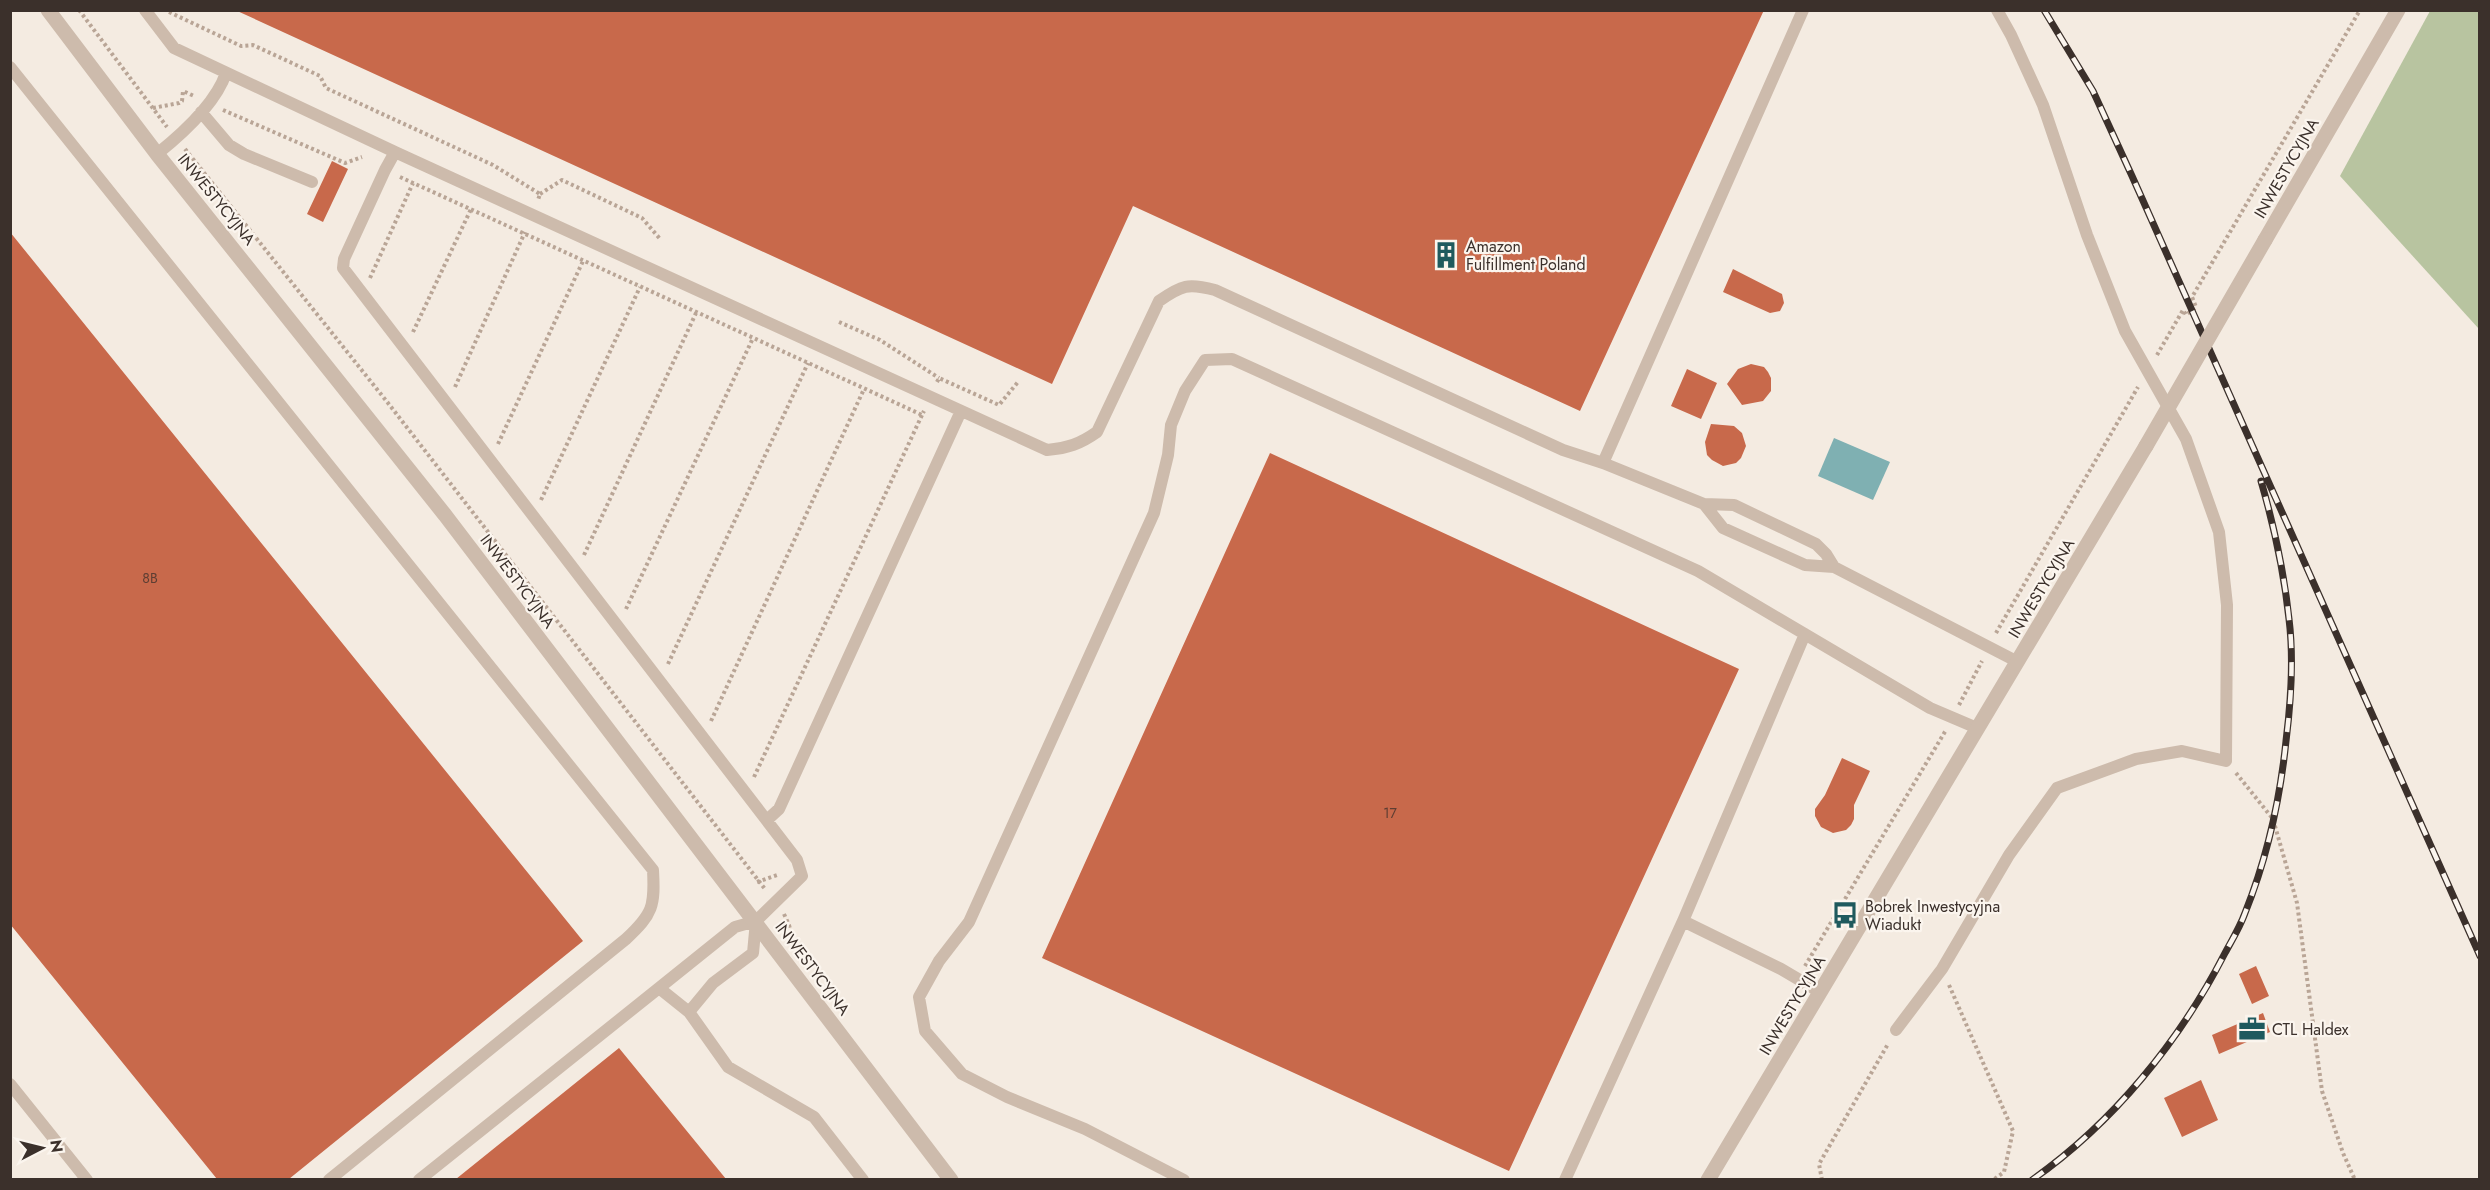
<svg xmlns="http://www.w3.org/2000/svg" width="2490" height="1190" viewBox="0 0 2490 1190" font-family="Jost,sans-serif">
<style>
.green{fill:#b8c4a0}
.water{fill:#7fb0b2}
.building{fill:#c8694b}
.lines{fill:none;stroke-linecap:round;stroke-linejoin:round}
.path{stroke:#b9a596;stroke-width:4;stroke-dasharray:3 3;stroke-linecap:butt}
.lane{stroke:#cdbbac;stroke-width:12}
.street{stroke:#cdbbac;stroke-width:15}
.rail-casing{stroke:#3b302b;stroke-width:7}
.rail{stroke:#fbf5ee;stroke-width:4.5;stroke-dasharray:14;stroke-linecap:butt}
.street-bridge{stroke:#cdbbac;stroke-width:15}
.labels{text-anchor:middle;stroke-width:4.5;stroke-linejoin:round;paint-order:stroke}
.number-label{font-size:14px;fill:#5e3e33}
.street-label{font-size:16px;fill:#3b302b;stroke:#fbf5ee}
.poi-label{font-size:16px;fill:#3b302b;stroke:#fbf5ee;text-anchor:start}
</style>
<rect width="100%" height="100%" fill="#f4ebe1"/>
<path class="green" d="M2430,11H2479V329L2340,176Z"/>
<path class="water" d="M1834,438L1890,462L1873,500L1818,476Z"/>
<path class="building" d="M235,10H1764L1580,411L1133,206L1052,384Z
M332,161L348,169L323,222L307,214Z
M10,232L583,941L289,1179H217L10,924Z
M1733,269L1782,294L1784,303L1780,311L1770,313L1723,292Z
M1751,364L1764,367L1768,372L1771,378V391L1763,401L1742,405L1727,384L1738,369Z
M1687,369L1717,383L1701,419L1671,406Z
M1711,424L1734,426L1742,433L1746,446L1741,458L1736,463L1723,466L1712,460L1707,455L1705,442Z
M1270,453L1739,669L1509,1171L1042,958Z
M1842,758L1870,771L1854,805V819L1851,825L1846,830L1833,833L1821,827L1815,816V809L1825,795Z
M2256,966L2269,996L2252,1004L2239,974Z
M2263,1013L2270,1032L2219,1054L2212,1035Z
M619,1048L726,1179H456Z
M2201,1080L2218,1120L2182,1137L2164,1098Z"/>
<g class="lines">
<path class="path" d="M79,10L167,127
M169,12L241,46L253,45L320,76L326,88L493,165L540,194L538,200
M153,108L179,103L182,101L183,91L194,96
M223,110L345,163L362,157
M185,149L388,403L765,889
M400,177L894,402L922,415L924,411
M540,194L562,180L642,218L661,240
M370,278L413,183
M839,322L880,340L939,378
M413,332L471,209
M2157,355L2183,310L2186,315L2196,307L2192,297L2360,10
M937,382L939,378L999,405L1018,382
M455,387L525,232
M498,444L583,261
M541,500L640,287
M584,555L696,313
M626,609L753,338
M1996,633L2138,387
M668,664L808,363
M1959,705L1982,661
M711,721L864,389
M2236,773L2273,819L2297,903L2322,1091L2343,1153L2355,1180
M754,777L922,415
M757,882L777,875
M784,914L789,925L793,941
M1805,966L1946,730
M1949,985L2013,1131L2004,1172L1993,1180
M1822,1180L1819,1164L1888,1044"/>
<path class="lane" d="M145,10L174,48L395,152
M10,67L653,870C655,906 653,914 626,939L329,1180
M201,112L229,145L244,154L312,182
M157,154C182,134 216,103 226,73
M1603,463L1803,10
M1704,504L1723,528L1805,565L1834,567L2018,662
M767,820L779,809L961,411
M1683,921L1781,969L1820,992
M659,988L735,927L756,921L802,876L797,860L343,268L344,259L385,170L395,152L1047,450C1068,448 1080,444 1097,432L1159,301C1182,285 1188,283 1215,290L1563,450L1603,463L1704,504L1734,505L1816,544L1826,554L1834,567
M689,1012L713,983L753,953L756,921
M1896,1030L1942,969L2009,855L2057,788L2136,759L2182,751L2226,761L2227,605L2219,532L2186,439L2125,331L2087,235L2043,105L2011,35L1997,10
M10,1084L87,1180
M419,1180L659,988L689,1012L728,1067L814,1117L863,1180
M1184,1180L1085,1129L1007,1097L962,1074L925,1031L919,997L939,961L969,922L1154,513L1168,455L1171,425L1185,391L1205,360L1232,359L1698,571L1930,708L1977,728
M1565,1180L1683,921L1805,634"/>
<path class="street" d="M48,10L157,154L445,515L951,1180
M2265,240L2398,10
M1708,1180L2146,446"/>
<defs>
<path id="rail" d="M2044,10L2093,91L2132,176L2480,956
M2032,1180C2113,1123 2180,1041 2225,953C2232,940 2240,927 2245,913C2267,858 2280,800 2286,741C2291,701 2294,659 2289,619C2284,572 2274,526 2261,481"/>
</defs>
<use href="#rail" class="rail-casing"/>
<use href="#rail" class="rail"/>
<path class="street-bridge" d="M2146,446L2265,240"/>
</g>
<defs>
<symbol id="building-bare" viewBox="-9 -9 18 18"><path d="M-4-6H4V6H1V3H-1V6H-4ZM-2.5-4.3h1.7v1.8h-1.7ZM.8-4.3h1.7v1.8H.8ZM-2.5-1h1.7V.8h-1.7ZM.8-1h1.7V.8H.8Z" fill="#1f5a5e" stroke="#fbf5ee" stroke-width="2.5" paint-order="stroke"/></symbol>
<symbol id="bus-bare" viewBox="-9 -9 18 18"><path d="M-5-6H5V4H4V6H2V4H-2V6H-4V4H-5ZM-3.5-4V0h7V-4ZM-3.5 1.2v1.5H-2V1.2ZM2 1.2v1.5H3.5V1.2Z" fill="#1f5a5e" stroke="#fbf5ee" stroke-width="2.5" paint-order="stroke"/></symbol>
<symbol id="office-bare" viewBox="-9 -9 18 18"><path d="M-6-3h4V-5.5h4V-3h4V5H-6ZM-1-4.5V-3h2v-1.5ZM-6 0V1H6V0Z" fill="#1f5a5e" stroke="#fbf5ee" stroke-width="2.5" paint-order="stroke"/></symbol>
</defs>
<g fill-rule="evenodd">
<use href="#building-bare" x="1427" y="236" width="38" height="38"/>
<use href="#bus-bare" x="1826" y="896" width="38" height="38"/>
<use href="#office-bare" x="2233" y="1010" width="38" height="38"/>
</g>
<g class="labels">
<g class="number-label">
<text x="150" y="583">8B</text>
<text x="1390" y="818">17</text>
</g>
<g class="street-label">
<text transform="translate(2286 168) rotate(-60)" y="6">INWESTYCYJNA</text>
<text transform="translate(217 199) rotate(51)" y="6">INWESTYCYJNA</text>
<text transform="translate(518 581) rotate(53)" y="6">INWESTYCYJNA</text>
<text transform="translate(2041 588) rotate(-59)" y="6">INWESTYCYJNA</text>
<text transform="translate(813 968) rotate(53)" y="6">INWESTYCYJNA</text>
<text transform="translate(1792 1005) rotate(-59)" y="6">INWESTYCYJNA</text>
</g>
<g class="poi-label">
<text x="1466" y="252">Amazon<tspan x="1466" dy="18">Fulfillment Poland</tspan></text>
<text x="1865" y="912">Bobrek Inwestycyjna<tspan x="1865" dy="18">Wiadukt</tspan></text>
<text x="2272" y="1035">CTL Haldex</text>
</g>
</g>
<rect width="2490" height="1190" fill="none" stroke="#3b302b" stroke-width="24"/>
<g transform="translate(42 1148) rotate(83)" stroke="#fbf5ee" stroke-width="4.5" paint-order="stroke">
<path d="M0-4.5L10 22L0 15L-10 22Z" fill="#3b302b"/>
<text y="-9" font-size="16" font-weight="bold" text-anchor="middle" fill="#3b302b">N</text>
</g>
</svg>
